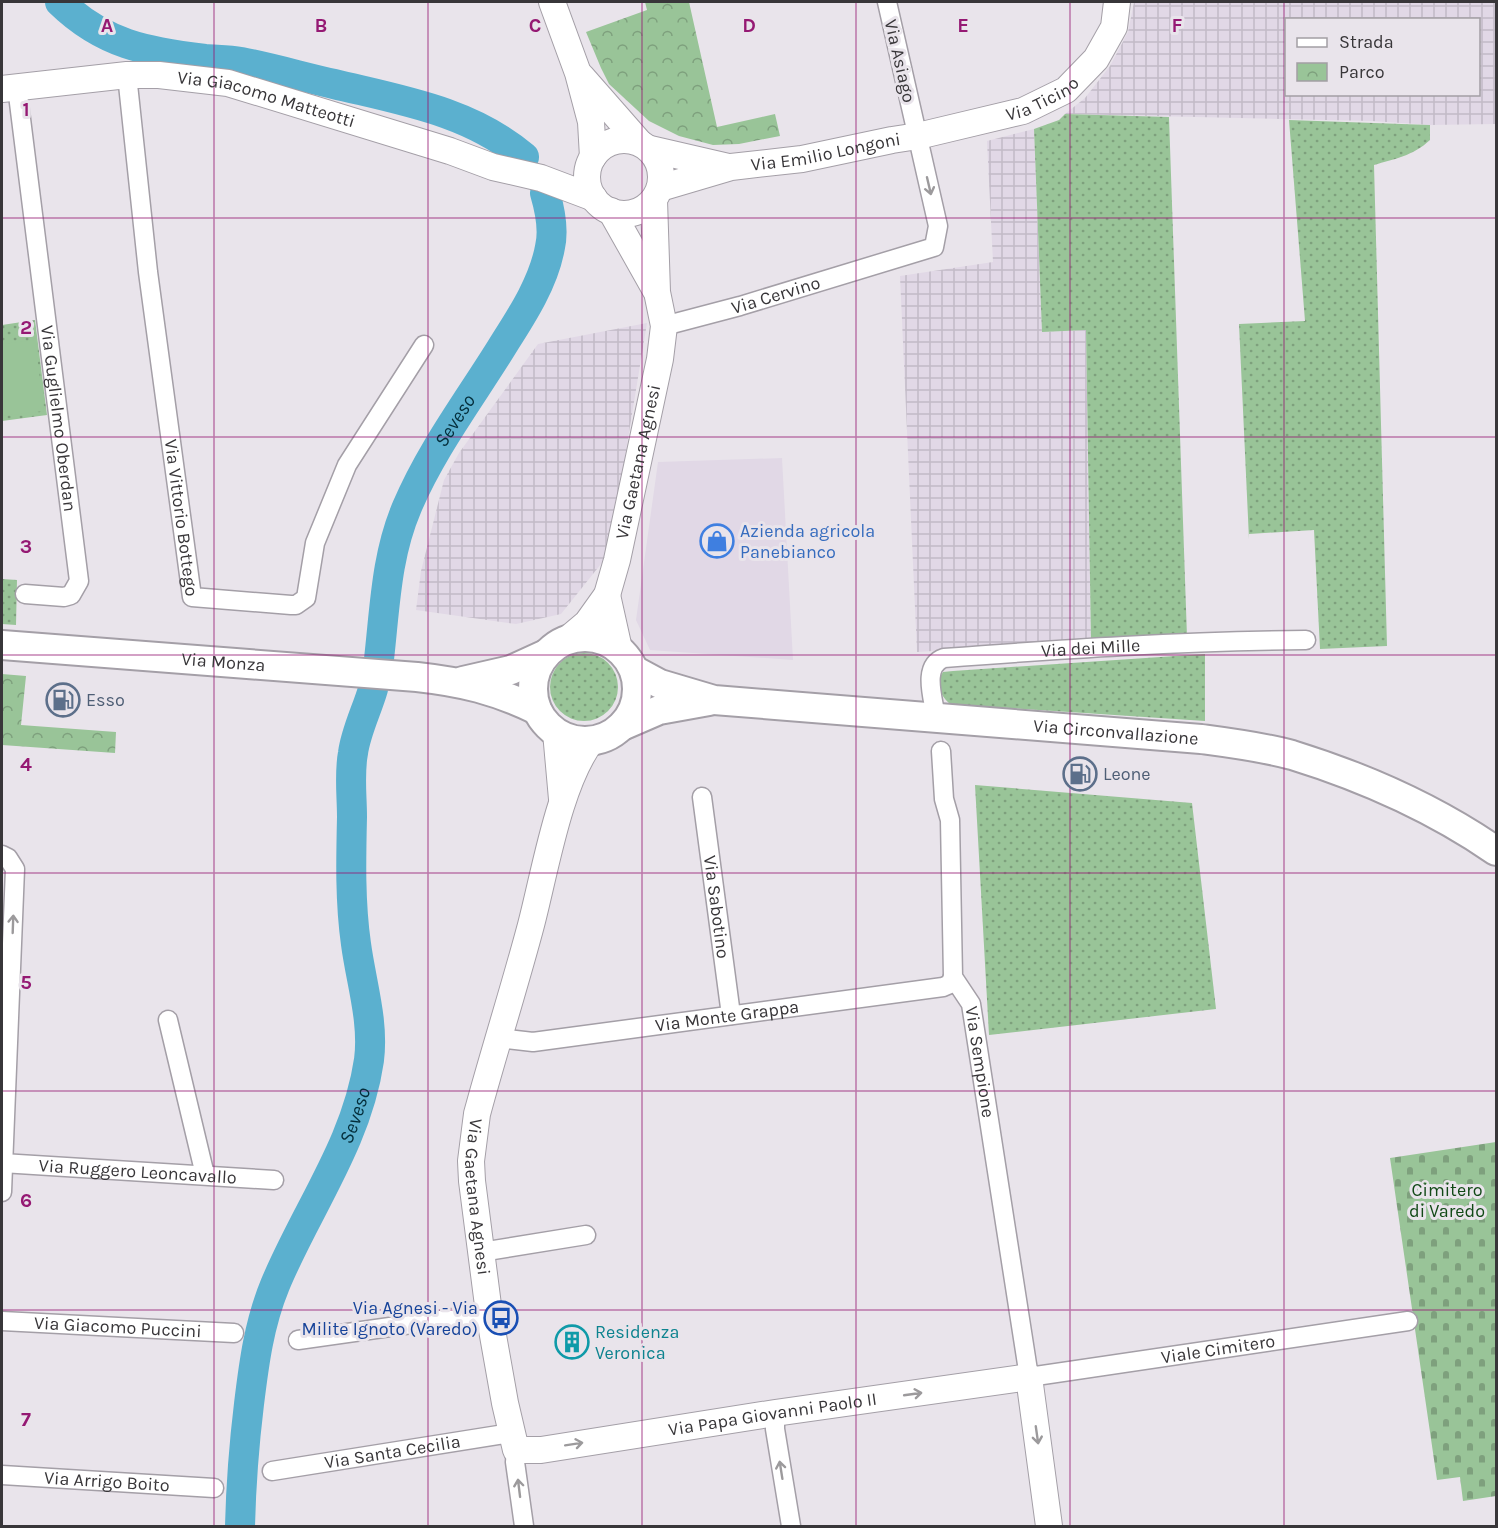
<svg xmlns="http://www.w3.org/2000/svg" width="1498" height="1528" viewBox="0 0 1498 1528" font-family="Karla,sans-serif">
<style>
.built{fill:#e1d8e6}
.industrial{fill:url(#industrial-grid);fill-rule:evenodd}
.grass{fill:url(#grass-dots)}
.cemetery{fill:url(#cemetery-stones)}
.park{fill:url(#park-crowns)}
.pitch{fill:#99c498}
.lines{fill:none;stroke-linecap:round;stroke-linejoin:round}
.river{stroke:#5bb0cf;stroke-width:30}
.street-casing{stroke:#a49fa7;stroke-width:21}
.secondary-casing{stroke:#a49fa7;stroke-width:28}
.primary-casing{stroke:#a49fa7;stroke-width:32}
.street{stroke:#fff;stroke-width:18}
.secondary{stroke:#fff;stroke-width:26}
.primary{stroke:#fff;stroke-width:28}
.oneway{stroke:#9c9a9c}
.grid{fill:none;stroke:#951973;stroke-width:1.5;stroke-opacity:0.55}
.labels{text-anchor:middle;stroke-width:6;stroke-linejoin:round;paint-order:stroke}
.street-label{font-size:18px;fill:#383639;stroke:#e9e4eb}
.shop-label{font-size:18px;fill:#366cbe;stroke:#e9e4eb;text-anchor:start}
.service-label{font-size:18px;fill:#4e5e75;stroke:#e9e4eb;text-anchor:start}
.park-label{font-size:18px;fill:#114916;stroke:#e9e4eb}
.transit-label{font-size:18px;fill:#164399;stroke:#e9e4eb;text-anchor:end}
.culture-label{font-size:18px;fill:#0d838f;stroke:#e9e4eb;text-anchor:start}
.water-label{font-size:20px;font-style:italic;fill:#042e3b;stroke:#e9e4eb}
.grid-label{font-size:20px;text-anchor:middle;font-weight:bold;fill:#951973;stroke:#e9e4eb;stroke-width:6;stroke-linejoin:round;paint-order:stroke}
</style>
<defs>
<pattern id="industrial-grid" width="8" height="8" patternUnits="userSpaceOnUse" patternTransform="scale(1.5)"><rect width="8" height="8" fill="#e1d8e6"/><path d="M0 4h8M4 0v8" fill="none" stroke="#c2bac6"/></pattern>
<pattern id="grass-dots" width="8" height="8" patternUnits="userSpaceOnUse" patternTransform="scale(1.5)"><rect width="8" height="8" fill="#99c498"/><path d="M2 2h.1M6 6h.1" fill="none" stroke="#7ea07d" stroke-width="1.8" stroke-linecap="round"/></pattern>
<pattern id="cemetery-stones" width="16" height="16" patternUnits="userSpaceOnUse" patternTransform="scale(1.5)"><rect width="16" height="16" fill="#99c498"/><path d="M2 7V4a2 2 0 0 1 4 0v3zM10 15v-3a2 2 0 0 1 4 0v3z" fill="#7ea07d"/></pattern>
<pattern id="park-crowns" width="20" height="18" patternUnits="userSpaceOnUse" patternTransform="scale(1.5)"><rect width="20" height="18" fill="#99c498"/><path d="M2 6a3 3 0 1 1 6 0M12 15a3 3 0 1 1 6 0" fill="none" stroke="#7ea07d"/></pattern>
</defs>
<rect width="100%" height="100%" fill="#e9e4eb"/>
<path class="built" d="M782,458L793,660L650,650L636,620L658,462Z"/>
<path class="industrial" d="M1134,2H1496V124L1430,125L1372,121L1065,114L1085,98L1110,66L1128,32ZM1286,20H1478V94H1286Z
M1034,129L1042,332L1086,330L1091,641L917,652L900,276L993,262L987,141Z
M647,323L621,481L605,559L561,614L516,624L416,610L421,571L444,480L459,453L538,344Z"/>
<path class="grass" d="M1065,114L1169,117L1187,637L1091,641L1086,330L1042,332L1034,129L1059,120Z
M1289,120L1430,125V140C1413,156 1394,159 1374,165L1387,646L1320,649L1314,530L1249,534V539L1239,324L1305,321Z
M35,320L47,415L2,421V325Z
M2,579L17,580L16,625L2,624Z
M550 687a34 34 0 1 1 68 0a34 34 0 1 1-68 0Z
M1205,654V721L950,704C940,695 935,684 943,672L953,671Z
M975,785L1192,803L1216,1009L989,1035Z"/>
<path class="cemetery" d="M1496,1142V1496L1463,1501L1460,1477L1437,1480L1390,1158Z"/>
<path class="park" d="M645,2H689L717,127L775,114L780,136L739,144L713,145L679,136L649,121L609,84L601,68L586,32L647,10Z
M2,674L26,676L21,725L116,732L115,753L2,745Z"/>
<path class="pitch" d="M35,340L44,411L2,416V344Z"/>
<g class="lines">
<g class="river">
<path d="M60,2C103,44 147,52 205,59C217,60 229,60 241,62C272,68 303,77 334,84C400,100 470,111 524,157"/>
<path id="s1" d="M379,659C385,607 386,556 407,507C432,448 472,396 505,342C523,314 544,281 550,247C554,230 550,210 545,193"/>
<path id="s2" d="M240,1526C241,1486 244,1445 249,1404C254,1363 259,1324 275,1285C306,1210 357,1143 369,1060C374,1021 361,982 356,944C350,902 351,859 352,817C352,796 349,774 353,753C356,731 367,710 373,689"/>
</g>
<defs>
<g id="street">
<path id="s3" d="M127,75L148,272L192,597L291,605H296L306,598L315,543L347,465L424,345"/>
<path id="s4" d="M17,87L79,581L71,595L64,597L25,594"/>
<path id="s5" d="M664,326L740,306L934,247L938,226L887,2"/>
<path id="s6" d="M936,718C934,700 921,666 944,658C1064,649 1184,641 1306,640"/>
<path id="s7" d="M941,751L944,799L950,820L953,977L971,1004L1029,1377L1408,1321"/>
<path id="s8" d="M702,797L731,1015"/>
<path d="M2,855L8,858L15,869L2,1192"/>
<path d="M168,1020L205,1175"/>
<path id="s9" d="M498,1038L533,1042L943,987L950,984L953,977"/>
<path id="s10" d="M2,1163L274,1180"/>
<path d="M481,1252L586,1235"/>
<path id="s11" d="M2,1321L234,1333"/>
<path d="M298,1340L489,1313"/>
<path d="M775,1413V1429L791,1526"/>
<path d="M516,1450L515,1462L524,1526"/>
<path id="s12" d="M272,1471L511,1433"/>
<path id="s13" d="M2,1475L214,1488"/>
</g>
<g id="secondary">
<path d="M552,2L578,73L591,122L593,157"/>
<path d="M582,77L639,142"/>
<path id="s14" d="M2,89L127,75H159L228,83L450,151L493,167L541,178L594,198"/>
<circle cx="624" cy="177" r="37"/>
<path d="M650,149L728,167"/>
<path id="s15" d="M660,188L731,167L802,159L892,140L918,136L1023,111L1066,90L1096,59L1114,27L1117,2"/>
<path d="M611,211L655,289"/>
<path d="M607,595L619,649"/>
<path id="s16" d="M568,639L587,623L607,595L617,560L660,359L664,326L657,292L654,200"/>
<path d="M556,732L562,799"/>
<path id="s17" d="M592,740C559,783 545,872 531,925C514,989 494,1051 477,1114L471,1161L472,1181L489,1313L505,1403L516,1450H541L775,1413L1029,1377L1049,1526"/>
</g>
<g id="primary">
<circle cx="585" cy="689" r="52"/>
<path id="s18" d="M2,645L417,677C463,682 495,690 537,710"/>
<path id="s19" d="M634,670L660,684L714,700L1201,739C1231,743 1263,747 1292,755C1363,777 1435,809 1496,851"/>
<path d="M463,681L511,670L546,654"/>
<path d="M622,726L659,710L709,701"/>
</g>
</defs>
<use href="#street" class="street-casing"/>
<use href="#secondary" class="secondary-casing"/>
<use href="#primary" class="primary-casing"/>
<use href="#street" class="street"/>
<use href="#secondary" class="secondary"/>
<use href="#primary" class="primary"/>
</g>
<defs><path id="oneway-shaft" d="M-6 0H5M1.5-3L5.5 0L1.5 3" fill="none" stroke-width="1.6" stroke-linecap="round" stroke-linejoin="round" transform="scale(1.5)"/></defs>
<g class="oneway">
<use href="#oneway-shaft" transform="translate(929 186) rotate(77)"/>
<use href="#oneway-shaft" transform="translate(13 924) rotate(-88)"/>
<use href="#oneway-shaft" transform="translate(913 1394) rotate(-8)"/>
<use href="#oneway-shaft" transform="translate(1037 1435) rotate(82)"/>
<use href="#oneway-shaft" transform="translate(574 1444) rotate(-9)"/>
<use href="#oneway-shaft" transform="translate(781 1470) rotate(-99)"/>
<use href="#oneway-shaft" transform="translate(519 1488) rotate(-97)"/>
</g>
<path class="grid" d="M214,2V1526M428,2V1526M642,2V1526M856,2V1526M1070,2V1526M1284,2V1526M2,218H1496M2,437H1496M2,655H1496M2,873H1496M2,1091H1496M2,1310H1496"/>
<defs>
<symbol id="shop-ring" viewBox="-11 -11 22 22"><circle r="9.5" fill="#e9e4eb" stroke="#3f7fe0" stroke-width="1.5"/><path d="M-5-2.5h2.3a2.7 3.5 0 0 1 5.4 0H5L5.5 6h-11ZM-1.5-2.5h3a1.5 2.3 0 0 0-3 0Z" fill="#3f7fe0"/></symbol>
<symbol id="fuel-ring" viewBox="-11 -11 22 22"><circle r="9.5" fill="#e9e4eb" stroke="#5c6f8a" stroke-width="1.5"/><path d="M-5.5-6h7V0h2V4h1.3V-2.5L3-4.5l.8-.8L6-3V5H2.5V1h-1V6h-7ZM-4.2-4.7v3.2H.2V-4.7Z" fill="#5c6f8a"/></symbol>
<symbol id="bus-ring" viewBox="-11 -11 22 22"><circle r="9.5" fill="#e9e4eb" stroke="#1a4fb4" stroke-width="1.5"/><path d="M-5-6H5V4H4V6H2V4H-2V6H-4V4H-5ZM-3.5-4V0h7V-4ZM-3.5 1.2v1.5H-2V1.2ZM2 1.2v1.5H3.5V1.2Z" fill="#1a4fb4"/></symbol>
<symbol id="building-ring" viewBox="-11 -11 22 22"><circle r="9.5" fill="#e9e4eb" stroke="#0f9aa8" stroke-width="1.5"/><path d="M-4-6H4V6H1V3H-1V6H-4ZM-2.5-4.3h1.7v1.8h-1.7ZM.8-4.3h1.7v1.8H.8ZM-2.5-1h1.7V.8h-1.7ZM.8-1h1.7V.8H.8Z" fill="#0f9aa8"/></symbol>
</defs>
<g fill-rule="evenodd">
<use href="#shop-ring" x="698" y="522" width="38" height="38"/>
<use href="#fuel-ring" x="44" y="681" width="38" height="38"/>
<use href="#fuel-ring" x="1061" y="755" width="38" height="38"/>
<use href="#bus-ring" x="482" y="1299" width="38" height="38"/>
<use href="#building-ring" x="553" y="1323" width="38" height="38"/>
</g>
<g class="labels">
<g class="street-label">
<text transform="translate(900 61) rotate(77)" y="6">Via Asiago</text>
<text dy="6" stroke="none"><textPath href="#s15" startOffset="394">Via Ticino</textPath></text>
<text dy="6" stroke="none"><textPath href="#s14" startOffset="268">Via Giacomo Matteotti</textPath></text>
<text dy="6" stroke="none"><textPath href="#s15" startOffset="170">Via Emilio Longoni</textPath></text>
<text dy="6" stroke="none"><textPath href="#s5" startOffset="116">Via Cervino</textPath></text>
<text dy="6" stroke="none"><textPath href="#s4" startOffset="334">Via Guglielmo Oberdan</textPath></text>
<text dy="6" stroke="none"><textPath href="#s16" startOffset="196">Via Gaetana Agnesi</textPath></text>
<text dy="6" stroke="none"><textPath href="#s3" startOffset="446">Via Vittorio Bottego</textPath></text>
<text dy="6" stroke="none"><textPath href="#s6" startOffset="213">Via dei Mille</textPath></text>
<text dy="6" stroke="none"><textPath href="#s18" startOffset="222">Via Monza</textPath></text>
<text dy="6" stroke="none"><textPath href="#s19" startOffset="489">Via Circonvallazione</textPath></text>
<text dy="6" stroke="none"><textPath href="#s8" startOffset="111">Via Sabotino</textPath></text>
<text dy="6" stroke="none"><textPath href="#s9" startOffset="231">Via Monte Grappa</textPath></text>
<text dy="6" stroke="none"><textPath href="#s7" startOffset="318">Via Sempione</textPath></text>
<text dy="6" stroke="none"><textPath href="#s10" startOffset="136">Via Ruggero Leoncavallo</textPath></text>
<text dy="6" stroke="none"><textPath href="#s17" startOffset="476">Via Gaetana Agnesi</textPath></text>
<text dy="6" stroke="none"><textPath href="#s11" startOffset="116">Via Giacomo Puccini</textPath></text>
<text dy="6" stroke="none"><textPath href="#s7" startOffset="828">Viale Cimitero</textPath></text>
<text dy="6" stroke="none"><textPath href="#s17" startOffset="992">Via Papa Giovanni Paolo II</textPath></text>
<text dy="6" stroke="none"><textPath href="#s12" startOffset="122">Via Santa Cecilia</textPath></text>
<text dy="6" stroke="none"><textPath href="#s13" startOffset="105">Via Arrigo Boito</textPath></text>
</g>
<g class="shop-label">
<text x="740" y="537">Azienda agricola<tspan x="740" dy="21">Panebianco</tspan></text>
</g>
<g class="service-label">
<text x="86" y="706">Esso</text>
<text x="1103" y="780">Leone</text>
</g>
<g class="park-label">
<text x="1447" y="1196">Cimitero<tspan x="1447" dy="21">di Varedo</tspan></text>
</g>
<g class="transit-label">
<text x="478" y="1314">Via Agnesi - Via<tspan x="478" dy="21">Milite Ignoto (Varedo)</tspan></text>
</g>
<g class="culture-label">
<text x="595" y="1338">Residenza<tspan x="595" dy="21">Veronica</tspan></text>
</g>
<g class="water-label">
<text dy="7" stroke="none"><textPath href="#s1" startOffset="254">Seveso</textPath></text>
<text dy="7" stroke="none"><textPath href="#s2" startOffset="432">Seveso</textPath></text>
</g>
</g>
<g class="grid-label">
<text x="107" y="32">A</text>
<text x="321" y="32">B</text>
<text x="535" y="32">C</text>
<text x="749" y="32">D</text>
<text x="963" y="32">E</text>
<text x="1177" y="32">F</text>
<text x="26" y="116">1</text>
<text x="26" y="334">2</text>
<text x="26" y="553">3</text>
<text x="26" y="771">4</text>
<text x="26" y="989">5</text>
<text x="26" y="1207">6</text>
<text x="26" y="1426">7</text>
</g>
<rect width="1498" height="1528" fill="none" stroke="#383639" stroke-width="6"/>
<rect x="1285" y="18" width="195" height="78" fill="#e9e4eb" stroke="#a29ea4" stroke-width="1.5"/>
<rect x="1297" y="38" width="30" height="9" fill="#ffffff" stroke="#a29ea4" stroke-width="1.5"/>
<text x="1339" y="48" font-size="18" fill="#383639">Strada</text>
<rect x="1297" y="63" width="30" height="18" fill="url(#park-crowns)" stroke="#a29ea4" stroke-width="1.5"/>
<text x="1339" y="78" font-size="18" fill="#383639">Parco</text>
</svg>
